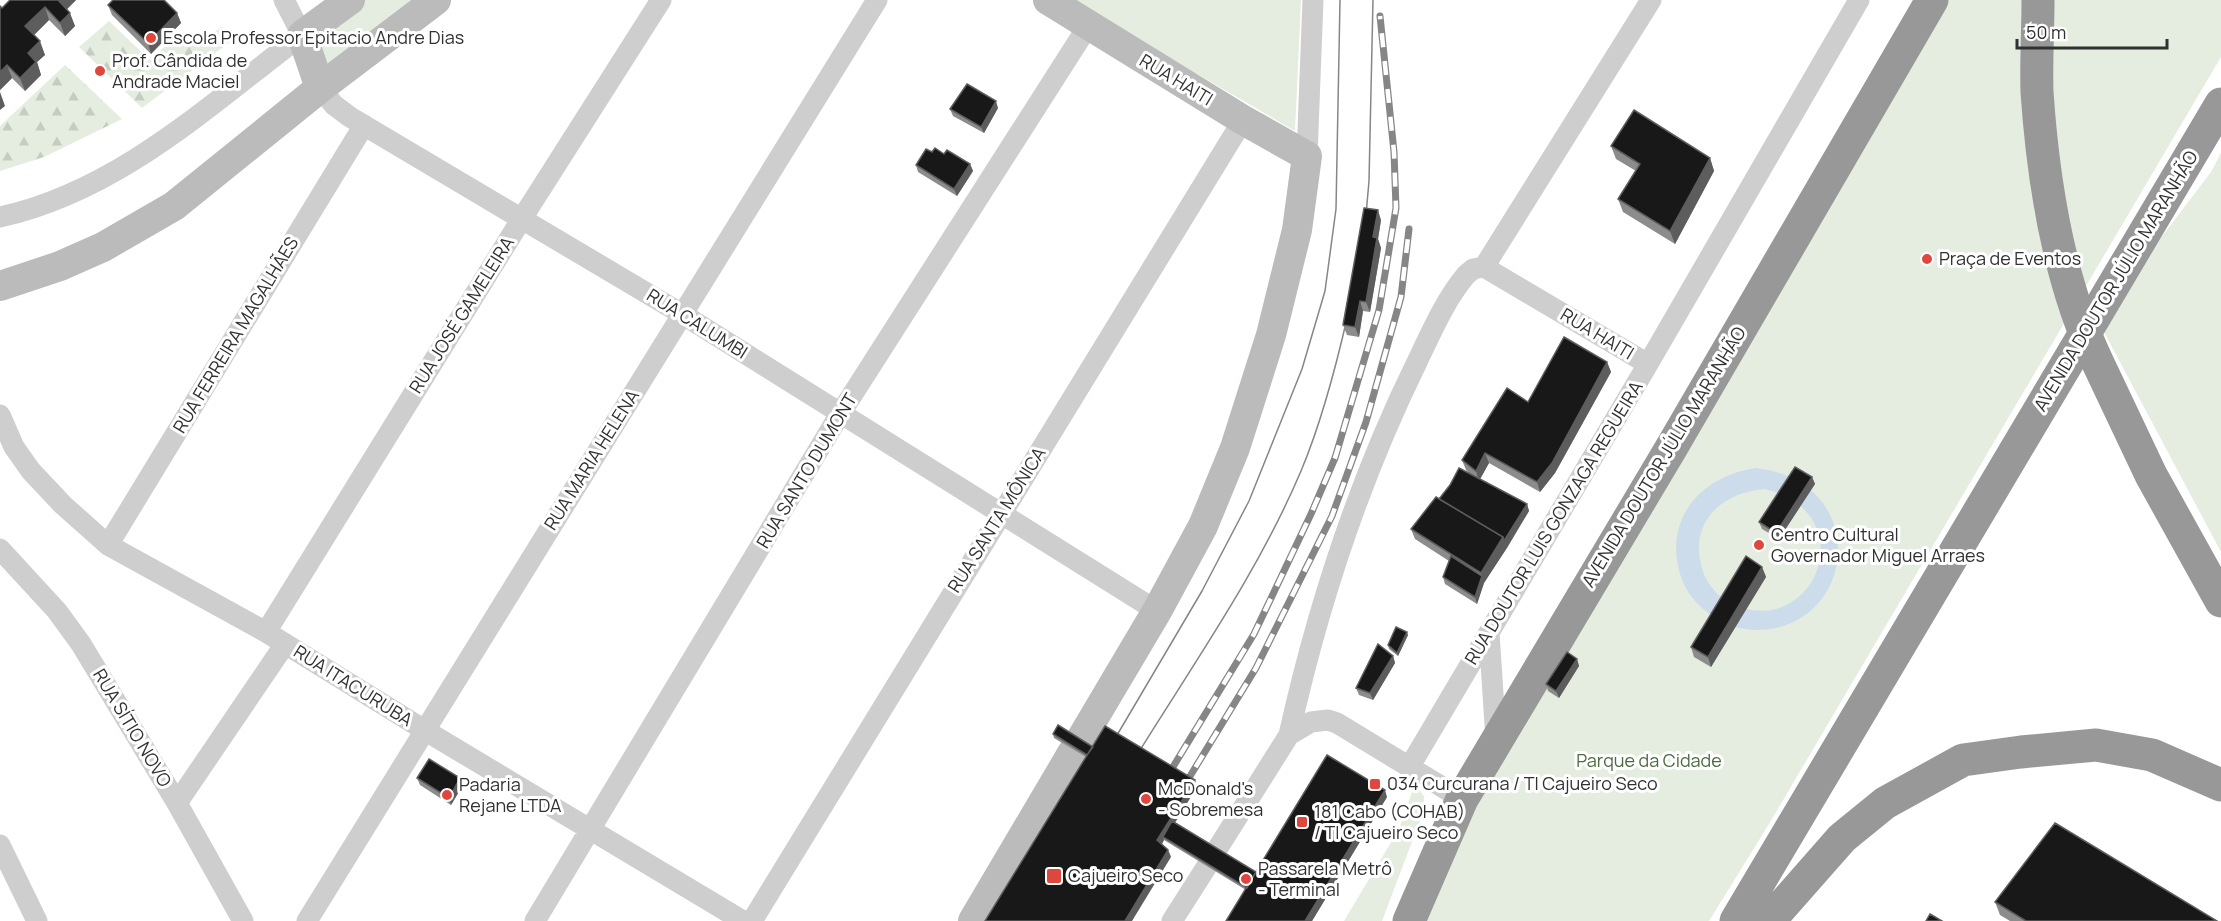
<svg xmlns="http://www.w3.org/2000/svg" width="2221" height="921" viewBox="0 0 2221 921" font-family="Manrope,sans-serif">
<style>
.green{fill:#e5ede0}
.forest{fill:url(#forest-firs)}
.water{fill:#cddceb;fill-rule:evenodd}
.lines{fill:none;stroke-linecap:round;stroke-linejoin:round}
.street{stroke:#cecece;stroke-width:21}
.secondary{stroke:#bbb;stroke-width:30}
.highway{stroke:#989898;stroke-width:33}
.tram{stroke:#868686;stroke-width:1.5}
.rail-casing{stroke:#868686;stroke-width:7}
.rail{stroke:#fff;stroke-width:4.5;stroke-dasharray:14;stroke-linecap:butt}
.highway-bridge{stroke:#989898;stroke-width:33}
.wall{fill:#8c8c8c}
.shaded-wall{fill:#5d5d5d}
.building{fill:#181818;stroke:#5d5d5d;stroke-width:1.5}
.poi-dot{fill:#dd473e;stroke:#fff;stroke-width:2}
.labels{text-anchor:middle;stroke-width:6;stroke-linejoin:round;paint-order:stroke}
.poi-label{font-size:18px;fill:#313131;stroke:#fff;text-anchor:start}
.street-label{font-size:18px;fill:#313131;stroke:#fff}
.park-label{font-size:18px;fill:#4e6b40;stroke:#fff}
</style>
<defs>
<pattern id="forest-firs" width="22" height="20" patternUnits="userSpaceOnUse" patternTransform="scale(1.5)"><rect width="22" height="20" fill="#e5ede0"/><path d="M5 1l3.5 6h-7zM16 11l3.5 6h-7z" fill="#c5ccc1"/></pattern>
</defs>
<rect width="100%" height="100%" fill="#fff"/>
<path class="green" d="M350,0H434L340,71L313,61L310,30Z
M1070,0H1301L1295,131Z
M1944,0H2221V57L1769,824L1709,921H1419L1433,881Z
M2221,153V552L2104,332L2157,243L2211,172Z
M1415,784L1424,796V810L1382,921H1344L1399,829Z"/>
<path class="forest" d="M109,21L150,60L181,32L195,47L221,27L235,38L142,108L79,47Z
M65,65L122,119L44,157L0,171V126Z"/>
<path class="water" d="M1756,468C1873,482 1857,628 1758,630C1746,630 1734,628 1723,622C1704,612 1688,598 1681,577C1662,519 1701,476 1756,468ZM1764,489C1865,512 1816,639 1734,605C1720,599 1706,584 1702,568C1689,522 1721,493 1764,489Z"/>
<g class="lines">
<path class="street" d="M320,88L334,105L350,117L682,314L1157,611
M1307,156L1313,0
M0,217C118,191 208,106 302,35L284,0
M1484,267L1648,364
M0,415L14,447L31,471L63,505L108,545L266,632L426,731L743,921
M108,545L364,125
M0,549L57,611L81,644L177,803L243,921
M266,632L521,220L661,0
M1489,633L1496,740
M1289,735C1317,609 1360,478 1417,362C1431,333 1445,300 1466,275L1473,269L1484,267L1651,0
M1410,766L1648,364L1859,0
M177,803L285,644
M0,845L37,921
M1216,851L1289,735L1311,722L1328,720L1337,723L1462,799
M307,921L877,0
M535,921L840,414L1088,26
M752,921L1243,120
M1172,921L1207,866"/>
<path class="secondary" d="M1048,0L1243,120L1307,156L1297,230L1271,335L1235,448L1203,526L1157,611L1080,741
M320,88L302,35L350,0
M0,286L60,266L103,247L174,206L320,88L436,0
M973,921L1074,750"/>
<path class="highway" d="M1409,921L1462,799L1670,450L1932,0
M1736,921L2221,104
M1769,921L1842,838L1885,803L1963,760L2021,752L2096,745L2152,755L2221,785"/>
<path class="tram" d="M1365,226L1369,181L1373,0
M1110,747L1202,591L1249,501L1302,369L1325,291L1336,209L1340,0
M1132,763C1191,667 1257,575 1301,471C1322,421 1336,367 1348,314"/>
<defs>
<path id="rail" d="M1165,780L1254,634L1311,514L1335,458L1379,310L1396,208L1394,152L1380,16
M1181,791L1256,668L1332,516L1366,422L1401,297L1409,229"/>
</defs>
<use href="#rail" class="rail-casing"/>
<use href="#rail" class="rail"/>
<path class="highway-bridge" d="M2038,0C2038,30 2036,62 2037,92C2043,180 2059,281 2097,361L2151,475L2221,601"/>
</g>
<path class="wall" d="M76,0L67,9L75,26L65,36L49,20L34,35L45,55L37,62L41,75L25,91L12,78L0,90L2,8Z
M108,5L177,13L181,23L151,54L112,15Z
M998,108L984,133L953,116L950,109Z
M1611,146L1710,158L1714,171L1675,244L1623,212L1618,199L1636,171L1616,159Z
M932,152L944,154L970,164L973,171L957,196L918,172L916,165Z
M1381,220L1378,239L1381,248L1370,312L1363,311L1359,337L1347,335L1343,325Z
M1607,362L1611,372L1555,473L1540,492L1489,463L1480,479L1527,504L1529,511L1484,583L1477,604L1445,584L1443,577L1449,561L1415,539L1411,529L1439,499L1470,474L1466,470L1462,460L1528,402Z
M1812,477L1815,484L1779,539L1762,529L1759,522Z
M1762,567L1766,577L1711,667L1694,657L1691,647Z
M1408,635L1398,656L1389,649L1388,645Z
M1393,656L1395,663L1373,700L1359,695L1356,688Z
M1577,659L1579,666L1559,698L1548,691L1546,684Z
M1053,734L1195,780L1197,787L1175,823L1256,872L1387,797L1312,921H1226L1246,890L1164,840L1162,844L1168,850L1171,857L1086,757L1054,738Z
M417,778L463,785L451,805L420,785Z
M1995,902L2217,921H2010L2000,915Z"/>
<path class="shaded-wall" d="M58,0H76L63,13Z
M45,7L49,20L30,39L25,26Z
M70,13L75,26L65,36L60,23Z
M177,13L181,23L151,54L148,43Z
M40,41L45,55L37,62L41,75L25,91L20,78L28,53Z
M7,65L12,78L0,90V72Z
M0,92L5,106L0,110Z
M996,101L998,108L984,133L981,127Z
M1710,158L1714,171L1675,244L1670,231Z
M970,164L973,171L957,196L954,189Z
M1378,210L1381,220L1378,239L1381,248L1370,312L1366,302L1373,237Z
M1360,301L1363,311L1359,337L1355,327Z
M1607,362L1611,372L1555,473L1540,492L1537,482Z
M1485,453L1489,463L1479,481L1476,471Z
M1812,477L1815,484L1779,539L1776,533Z
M1527,504L1529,511L1507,548L1504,541Z
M1503,537L1507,548L1484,583L1477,604L1475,597L1482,576L1481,573Z
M1762,567L1766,577L1711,667L1708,657Z
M1407,632L1408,635L1398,656L1397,653Z
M1393,656L1395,663L1373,700L1370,693Z
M1577,659L1579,666L1559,698L1556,691Z
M460,778L463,785L451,805L449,798Z
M1195,780L1197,787L1165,838L1163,837L1164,840L1160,847L1157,840Z
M1385,790L1387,797L1312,921H1305Z
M1168,850L1171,857L1132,921H1125Z"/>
<path class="building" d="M10,0H58L70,13L60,23L45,7L25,26L40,41L28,53L36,62L20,78L7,65L0,72V6L2,8Z
M113,0H164L177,13L148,43L108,5Z
M967,84L996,101L981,127L950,109Z
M1634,110L1710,158L1670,231L1618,199L1640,164L1611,146Z
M935,148L944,154L947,150L970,164L954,189L916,165L926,149L932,152Z
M1364,208L1378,210L1373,237L1377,238L1366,302L1360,301L1355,327L1343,325Z
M1564,337L1607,362L1552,463L1537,482L1485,453L1476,471L1462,460L1507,388L1528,402Z
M1795,467L1812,477L1776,533L1759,522Z
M1459,468L1527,504L1504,541L1503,537L1439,499L1450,485Z
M1436,497L1503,537L1481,573L1411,529Z
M1451,556L1482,576L1475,597L1443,577Z
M1746,556L1762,567L1708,657L1691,647Z
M1396,627L1407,632L1397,653L1388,645Z
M1378,644L1393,656L1370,693L1356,688Z
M1567,652L1577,659L1556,691L1546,684Z
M1058,725L1093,747L1087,755L1053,734Z
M1105,726L1195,780L1157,840L1168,850L1125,921H985Z
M1327,755L1385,790L1305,921H1226Z
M429,759L460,778L449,798L417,778Z
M1172,821L1256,872L1247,888L1163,837Z
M2055,823L2217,921H2026L1995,902Z
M1930,914L1942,921H1926Z"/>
<g class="poi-dot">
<circle cx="151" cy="38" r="6"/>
<circle cx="100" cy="71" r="6"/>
<circle cx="1927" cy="259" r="6"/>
<circle cx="1759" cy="545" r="6"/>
<rect x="1369" y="778" width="12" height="12" rx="3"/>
<circle cx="447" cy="795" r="6"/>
<circle cx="1146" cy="799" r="6"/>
<rect x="1296" y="816" width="12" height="12" rx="3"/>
<rect x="1046" y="868" width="16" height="16" rx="3"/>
<circle cx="1246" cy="879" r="6"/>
</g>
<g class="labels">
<g class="poi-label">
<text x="163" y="44">Escola Professor Epitacio Andre Dias</text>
<text x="112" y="67">Prof. Cândida de<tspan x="112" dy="21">Andrade Maciel</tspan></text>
<text x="1939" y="265">Praça de Eventos</text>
<text x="1771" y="541">Centro Cultural<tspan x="1771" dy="21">Governador Miguel Arraes</tspan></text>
<text x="1387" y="790">034 Curcurana / TI Cajueiro Seco</text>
<text x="459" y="791">Padaria<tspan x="459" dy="21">Rejane LTDA</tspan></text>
<text x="1158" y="795">McDonald's<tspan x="1158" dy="21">- Sobremesa</tspan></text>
<text x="1314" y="818">181 Cabo (COHAB)<tspan x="1314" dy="21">/ TI Cajueiro Seco</tspan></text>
<text x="1258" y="875">Passarela Metrô<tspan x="1258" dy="21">- Terminal</tspan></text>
<text x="1068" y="882">Cajueiro Seco</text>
</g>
<g class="street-label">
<text transform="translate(1176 80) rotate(31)" y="6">RUA HAITI</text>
<text transform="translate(2116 281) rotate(-59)" y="6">AVENIDA DOUTOR JÚLIO MARANHÃO</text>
<text transform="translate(462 315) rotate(-58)" y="6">RUA JOSÉ GAMELEIRA</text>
<text transform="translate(697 324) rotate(32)" y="6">RUA CALUMBI</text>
<text transform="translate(1597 334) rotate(31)" y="6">RUA HAITI</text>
<text transform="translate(236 335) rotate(-59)" y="6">RUA FERREIRA MAGALHÃES</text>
<text transform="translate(1664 457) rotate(-59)" y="6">AVENIDA DOUTOR JÚLIO MARANHÃO</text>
<text transform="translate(592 460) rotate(-58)" y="6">RUA MARIA HELENA</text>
<text transform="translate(807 471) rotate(-59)" y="6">RUA SANTO DUMONT</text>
<text transform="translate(997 520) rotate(-58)" y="6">RUA SANTA MÔNICA</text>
<text transform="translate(1554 523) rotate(-59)" y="6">RUA DOUTOR LUIS GONZAGA REGUEIRA</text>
<text transform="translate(353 686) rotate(32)" y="6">RUA ITACURUBA</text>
<text transform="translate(132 728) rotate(59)" y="6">RUA SÍTIO NOVO</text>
</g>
<g class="park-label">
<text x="1649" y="767">Parque da Cidade</text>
</g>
</g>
<path d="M2017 39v9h150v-9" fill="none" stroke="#313131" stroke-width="3"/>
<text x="2026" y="39" font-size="18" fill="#313131" stroke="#ffffff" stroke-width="4.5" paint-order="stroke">50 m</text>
</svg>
